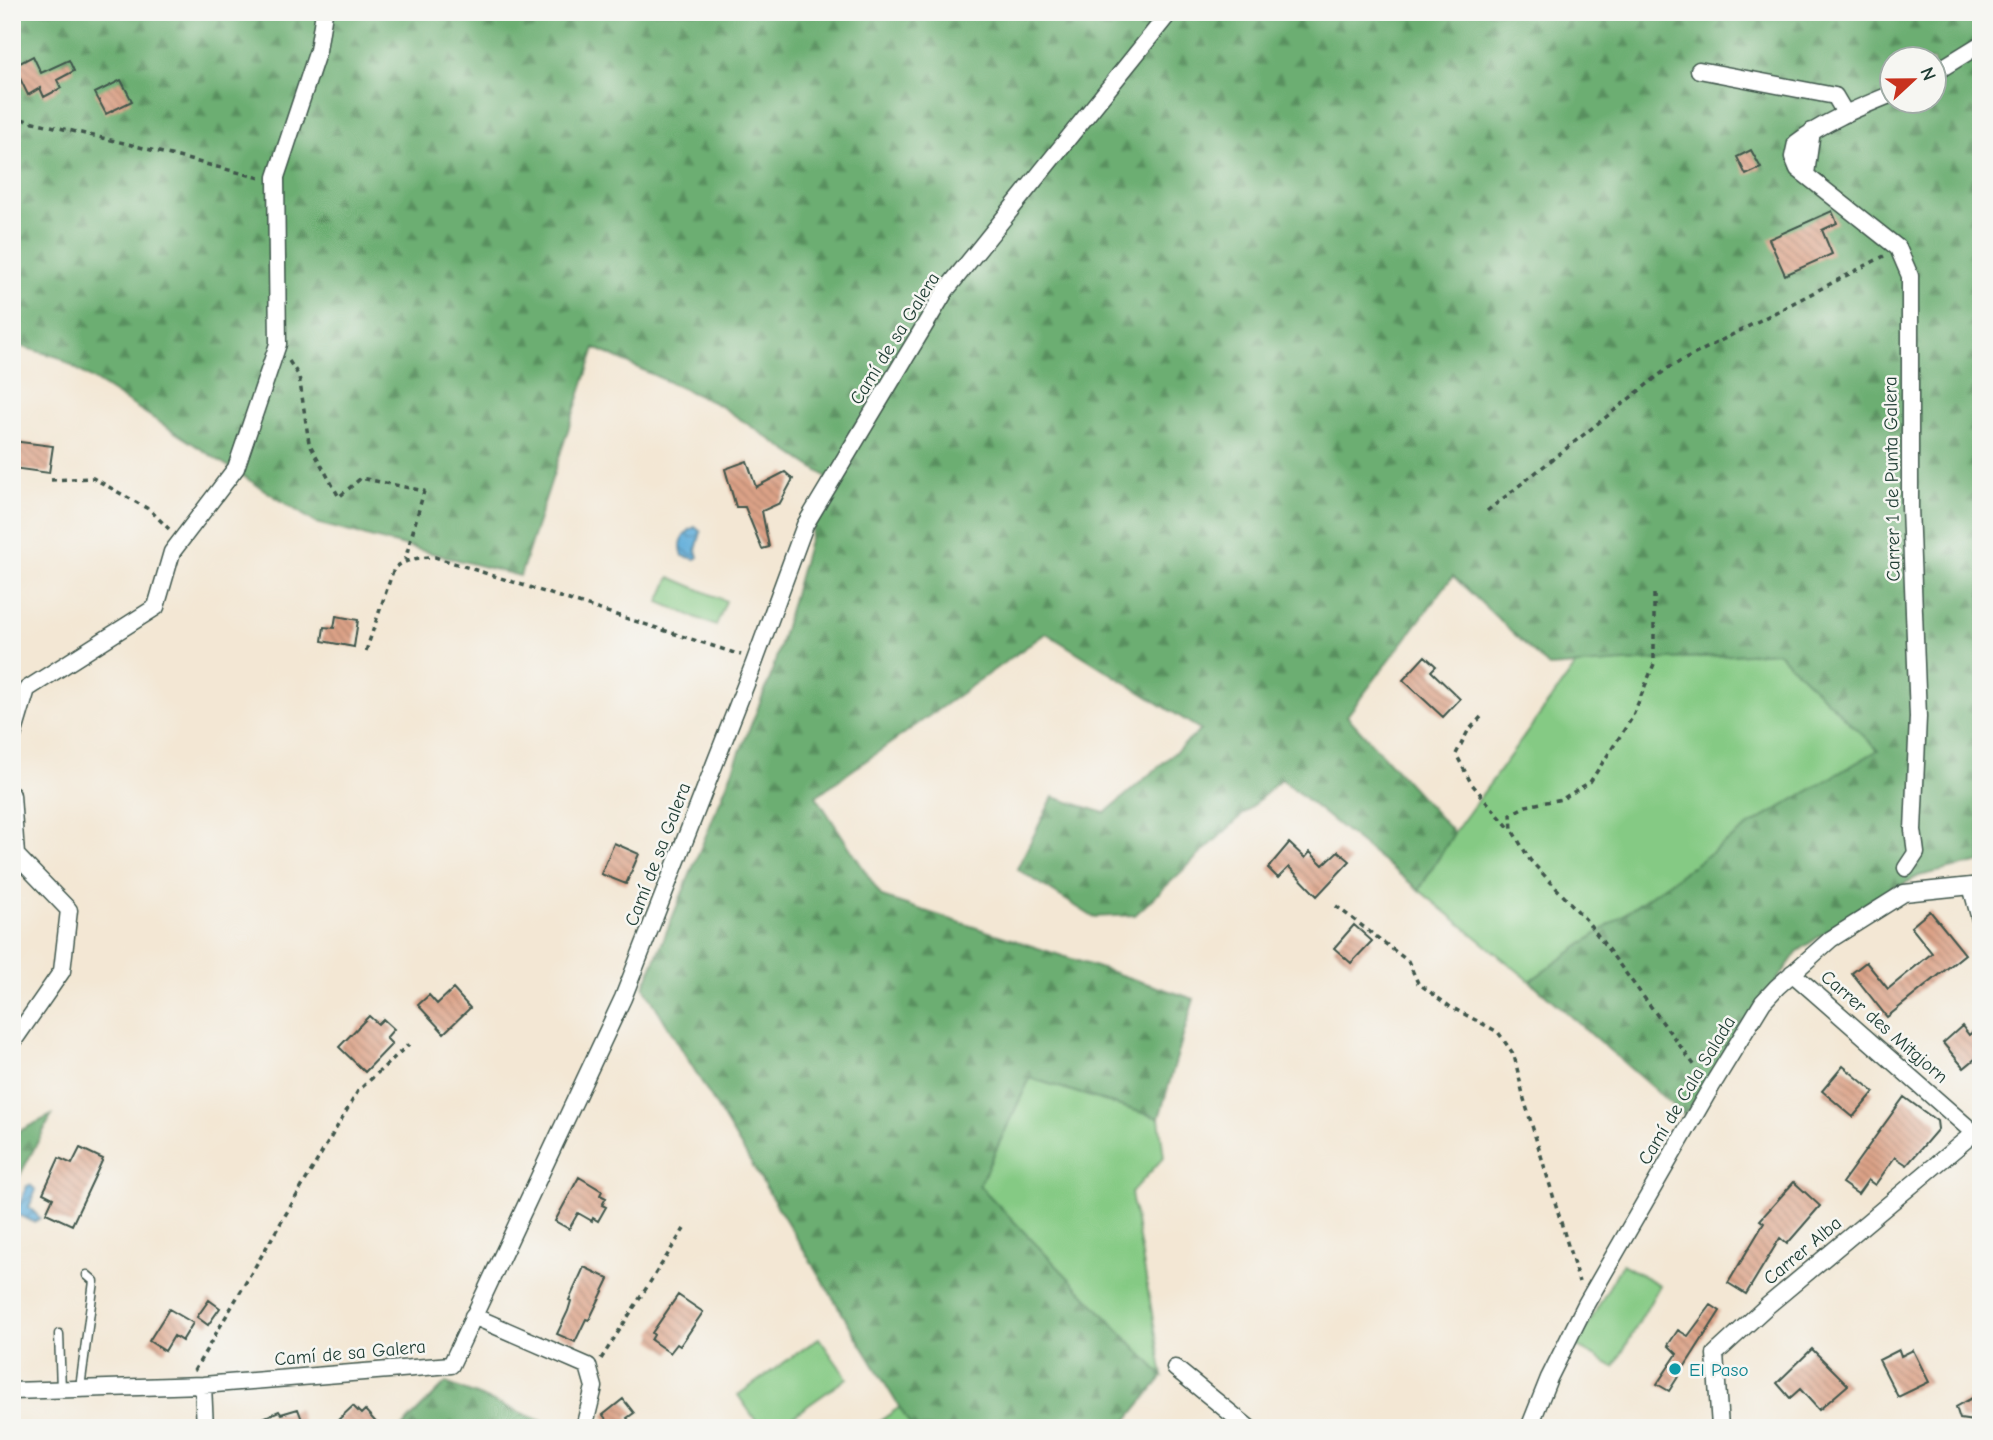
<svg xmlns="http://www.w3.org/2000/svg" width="1993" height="1440" viewBox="0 0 1993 1440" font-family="'Comic Neue',sans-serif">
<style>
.green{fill:#85ca84;stroke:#52845c;stroke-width:2}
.forest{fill:url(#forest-firs);stroke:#467653;stroke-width:2;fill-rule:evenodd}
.water{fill:url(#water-waves);stroke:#407587;stroke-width:2}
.building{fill:url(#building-back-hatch)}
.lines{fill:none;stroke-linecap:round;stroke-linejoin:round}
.service-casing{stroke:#3f564c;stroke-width:11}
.minor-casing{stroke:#3f564c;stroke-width:19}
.path{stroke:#3f564c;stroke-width:3.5;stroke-dasharray:5 5;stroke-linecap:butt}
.service{stroke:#fff;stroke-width:8}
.minor{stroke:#fff;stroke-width:16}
.culture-dot{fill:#0f9aa8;stroke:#f6f6f2;stroke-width:2.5}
.labels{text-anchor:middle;stroke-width:5;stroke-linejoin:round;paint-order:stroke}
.street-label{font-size:19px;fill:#1f3d34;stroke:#f6f6f2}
.culture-label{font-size:19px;fill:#0d838f;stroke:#f6f6f2;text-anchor:start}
</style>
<defs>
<pattern id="forest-firs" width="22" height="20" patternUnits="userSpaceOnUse" patternTransform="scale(1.75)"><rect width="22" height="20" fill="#6cae72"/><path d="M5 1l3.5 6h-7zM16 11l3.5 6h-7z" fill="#588f5e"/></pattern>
<pattern id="water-waves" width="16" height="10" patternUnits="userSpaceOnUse" patternTransform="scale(1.75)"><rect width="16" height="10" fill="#61adda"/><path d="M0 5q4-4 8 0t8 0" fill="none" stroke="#4f8eb2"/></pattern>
<pattern id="building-back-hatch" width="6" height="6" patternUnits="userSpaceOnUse" patternTransform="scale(1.75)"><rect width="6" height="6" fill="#dca287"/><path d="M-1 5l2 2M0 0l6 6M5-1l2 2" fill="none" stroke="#b2856f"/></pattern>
</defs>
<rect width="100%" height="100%" fill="#f6f6f2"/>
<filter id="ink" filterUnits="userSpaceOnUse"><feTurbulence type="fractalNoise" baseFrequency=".0143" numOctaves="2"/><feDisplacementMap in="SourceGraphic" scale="14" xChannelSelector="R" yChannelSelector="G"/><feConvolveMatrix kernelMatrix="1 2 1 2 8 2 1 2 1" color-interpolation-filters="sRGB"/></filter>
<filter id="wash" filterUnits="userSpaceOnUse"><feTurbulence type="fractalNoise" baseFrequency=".00686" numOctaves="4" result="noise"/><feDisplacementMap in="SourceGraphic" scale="28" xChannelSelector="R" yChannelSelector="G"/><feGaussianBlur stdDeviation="1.57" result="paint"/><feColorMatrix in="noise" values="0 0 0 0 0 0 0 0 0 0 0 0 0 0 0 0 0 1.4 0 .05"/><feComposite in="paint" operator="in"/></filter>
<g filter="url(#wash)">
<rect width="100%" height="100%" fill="#f3e7d4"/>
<path class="green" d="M670,577L726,601L716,626L659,602Z
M1777,652L1879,750L1749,826L1530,981L1419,890L1454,833L1576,665Z
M1030,1078L1159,1118L1164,1157L1131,1193L1163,1376L979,1186Z
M1622,1264L1660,1285L1614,1367L1576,1346Z
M819,1338L847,1378L776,1428H761L738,1395Z
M900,1407L912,1428H870Z"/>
<path class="forest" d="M12,12H1981V862L1919,876L1870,901L1797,952L1684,1115L1530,981L1749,826L1878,750L1777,652L1549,667L1453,576L1347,716L1454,833L1419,890L1281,779L1135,915L1093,917L1017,869L1053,797L1105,813L1201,730L1046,633L816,796L882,897L1194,999L1159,1118L1030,1078L979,1185L1163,1376L1121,1428H912L644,987L771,676L827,477L719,405L595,348L520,576L316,523L58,357L12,344ZM1892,60H1934V102H1892Z
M52,1115L12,1190V1138L15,1133Z
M446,1383L559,1428H401Z"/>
<path class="water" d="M695,527L701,532L696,550L698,557L695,559L683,556C678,543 683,533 695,527Z
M30,1185L36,1190L29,1207L40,1218L34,1222L16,1214L27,1186Z"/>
<g id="blocks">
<path class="building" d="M33,56L41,73L69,60L74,71L57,80L61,88L44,97L40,88L28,95L14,66Z
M121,80L132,101L106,114L95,93Z
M1751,150L1761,168L1746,175L1737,157Z
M1832,211L1837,223L1822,230L1832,254L1785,275L1769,239Z
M12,441L53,446L49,473L12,468Z
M747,461L756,487L785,472L793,479L780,503L762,511L769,547L762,549L745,507H736L725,469Z
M336,616L358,620L354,647L322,641L324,627L334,628Z
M1425,656L1436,666L1431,671L1460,699L1443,717L1403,680Z
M614,843L639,854L626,884L601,874Z
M1289,843L1305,858L1310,852L1323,865L1338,851L1350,861L1317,896L1289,867L1278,878L1268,868Z
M1930,911L1965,954L1887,1017L1852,973L1866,962L1888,989L1932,953L1911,927Z
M1354,925L1372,941L1351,963L1334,948Z
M453,989L470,1008L444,1033L418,1005L429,995L437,1004Z
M369,1016L378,1024L383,1019L394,1029L386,1038L392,1044L365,1072L339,1047Z
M1981,1025V1054L1964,1068L1943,1043L1962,1026L1969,1035Z
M1843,1066L1874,1092L1853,1117L1822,1091Z
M1904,1097L1937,1121L1938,1129L1907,1165L1895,1157L1875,1185L1868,1180L1858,1194L1842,1183Z
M80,1148L103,1159L72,1225L46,1213L53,1198L43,1193L59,1158L72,1164Z
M579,1177L602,1191L600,1195L606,1198L602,1205L606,1207L598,1221L593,1218L592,1221L578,1213L569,1229L555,1221Z
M1794,1182L1820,1206L1787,1244L1780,1238L1746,1294L1728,1283L1764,1223L1760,1220Z
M584,1267L609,1279L589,1320L586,1319L575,1342L557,1334L568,1311L571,1301L569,1300Z
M678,1295L703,1312L680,1346L677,1344L670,1353L651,1340L654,1335L652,1333Z
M209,1300L220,1308L208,1325L197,1317Z
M1711,1305L1720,1311L1669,1391L1657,1384L1677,1354L1668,1345L1678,1330L1688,1336Z
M169,1309L193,1323L182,1341L174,1336L165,1351L149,1341Z
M1812,1349L1848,1385L1819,1410L1800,1389L1790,1398L1777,1383Z
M1899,1350L1901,1356L1913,1350L1929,1382L1898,1397L1879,1360Z
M1981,1393V1422L1960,1419L1956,1407Z
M623,1399L634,1413L627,1418L635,1428H613L603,1415Z
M353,1406L361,1414L365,1410L381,1428H345L338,1420Z
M298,1409L305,1428H240L279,1411L281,1414Z"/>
</g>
</g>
<g filter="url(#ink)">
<use href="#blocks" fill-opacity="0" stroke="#3f564c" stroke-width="2"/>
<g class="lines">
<defs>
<path id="service" d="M59,1334L61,1389
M80,1388L94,1281L87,1275"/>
<path id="minor" d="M1699,70L1835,96L1845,113
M1934,73L1981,44
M1892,94C1858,108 1825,121 1796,143L1793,157L1798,169L1898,248L1910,276V507L1918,717L1913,830L1916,853L1906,868
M1806,174L1812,131
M12,739L27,689L156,607L172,552L236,468L278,344L276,177L318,50L324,12
M12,795L16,855L69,910L62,971L12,1043
M1971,886L1981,923
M1792,973L1981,1139
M473,1316L588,1366L594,1387L584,1428
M1175,1368L1249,1428
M203,1385L205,1428
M12,1391L203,1385L451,1365L623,998L753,666L805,525L946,290L1170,12
M1720,1427L1715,1354L1766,1307L1974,1133
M1529,1428L1549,1378L1586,1304L1711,1087L1763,1002L1777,987L1831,939L1904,893L1981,885"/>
</defs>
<use href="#service" class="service-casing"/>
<use href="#minor" class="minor-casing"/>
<path class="path" d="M12,117L124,143L260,178
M289,361L299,376L309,443L339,497L361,478L424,491L405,560
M51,480L93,478L150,510L169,529
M1487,511L1668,368L1884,256
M1654,594V664L1632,718L1590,782L1562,799L1526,806L1511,814L1512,830L1530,860L1587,921L1701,1074
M366,651L394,568C408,559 418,557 435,557L741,655
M1481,717L1468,731L1456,754L1471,783L1510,829
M1336,906L1408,961L1418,983L1449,1006L1498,1032L1514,1055L1524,1099L1579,1282
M601,1359L684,1229
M194,1371L358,1091L409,1044"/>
<use href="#service" class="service"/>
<use href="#minor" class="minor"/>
</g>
</g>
<circle class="culture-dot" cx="1675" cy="1369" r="7"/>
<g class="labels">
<g class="street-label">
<text transform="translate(894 338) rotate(-58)" y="7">Camí de sa Galera</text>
<text transform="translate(1891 479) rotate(-91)" y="7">Carrer 1 de Punta Galera</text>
<text transform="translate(657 854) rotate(-69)" y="7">Camí de sa Galera</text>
<text transform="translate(1885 1026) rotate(41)" y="7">Carrer des Mitgjorn</text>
<text transform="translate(1686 1090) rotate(-59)" y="7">Camí de Cala Salada</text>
<text transform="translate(1802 1250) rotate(-40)" y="7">Carrer Alba</text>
<text transform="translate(350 1352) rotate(-5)" y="7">Camí de sa Galera</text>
</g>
<g class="culture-label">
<text x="1689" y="1376">El Paso</text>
</g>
</g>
<rect width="1993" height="1440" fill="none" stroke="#f6f6f2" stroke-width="42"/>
<g transform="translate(1913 80) rotate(68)"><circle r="33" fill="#f6f6f2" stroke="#a0aca6" stroke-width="2"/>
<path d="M0-5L12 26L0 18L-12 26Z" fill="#c8321e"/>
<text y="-10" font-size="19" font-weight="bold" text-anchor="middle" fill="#1f3d34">N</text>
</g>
</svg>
